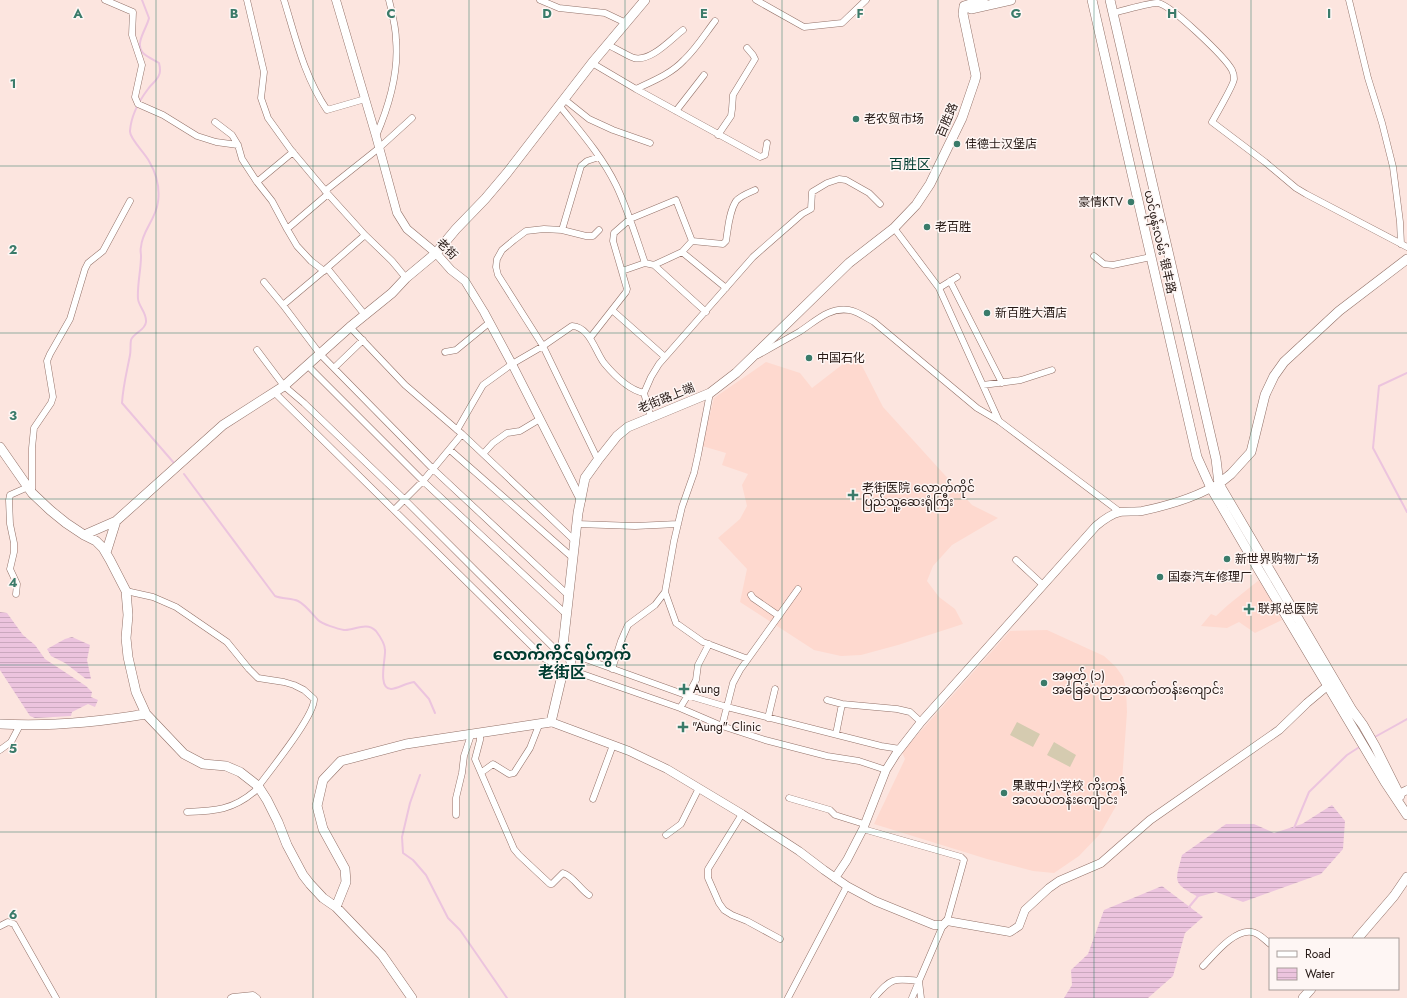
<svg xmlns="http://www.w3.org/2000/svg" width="1407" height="998" viewBox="0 0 1407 998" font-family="Jost,'Noto Sans SC','Noto Sans Myanmar',sans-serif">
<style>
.built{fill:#fed9cf}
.pitch{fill:#d5cbb0}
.water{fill:url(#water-rules)}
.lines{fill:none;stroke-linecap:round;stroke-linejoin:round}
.stream{stroke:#ecc4de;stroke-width:2}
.minor-casing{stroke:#927168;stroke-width:7}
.tertiary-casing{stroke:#927168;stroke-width:9}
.secondary-casing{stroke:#927168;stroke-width:10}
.minor{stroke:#fff;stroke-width:6}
.tertiary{stroke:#fff;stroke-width:8}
.secondary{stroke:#fff;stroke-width:9}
.grid{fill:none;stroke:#3a7b6a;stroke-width:1;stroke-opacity:0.55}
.poi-dot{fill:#3a7b6a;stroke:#fef6f4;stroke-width:1.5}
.labels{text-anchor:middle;stroke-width:3;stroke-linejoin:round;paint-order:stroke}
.poi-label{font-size:12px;fill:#251814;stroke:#fef6f4;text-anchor:start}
.street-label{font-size:12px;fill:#251814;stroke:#fef6f4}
.quarter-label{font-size:14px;fill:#013c30;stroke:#fef6f4}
.district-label{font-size:16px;font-weight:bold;fill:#013c30;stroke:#fef6f4}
.grid-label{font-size:13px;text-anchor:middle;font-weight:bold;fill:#3a7b6a;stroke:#fef6f4;stroke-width:3;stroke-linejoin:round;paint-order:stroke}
</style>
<defs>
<pattern id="water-rules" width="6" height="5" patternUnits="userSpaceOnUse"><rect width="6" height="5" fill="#ecc4de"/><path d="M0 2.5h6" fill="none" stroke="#caa8be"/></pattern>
</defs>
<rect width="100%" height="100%" fill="#fce5df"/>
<path class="built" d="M856,354L883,407L972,505L998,518L952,545L933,566L927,581L939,597L955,609L963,624L898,645L861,655L841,656L814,650L740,602L747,569L718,538L740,519L747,506L742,485L748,474L722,465L726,453L702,446L714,398L766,362L800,373L812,388Z
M1259,580L1282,620L1255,633L1239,622L1227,628L1201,626L1211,614L1216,616L1228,605Z
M1047,630L1104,656L1116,667L1123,677L1126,689L1127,712L1122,781L1116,806L1100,834L1079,856L1054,873L1033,871L987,859L874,824L905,759L902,752L1010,631Z"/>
<path class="pitch" d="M1017,722L1040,734L1033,747L1010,735Z
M1054,742L1076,755L1070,767L1047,755Z"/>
<path class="water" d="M0,612L7,613L23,635L35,645L45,659L86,686L92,692L91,697L98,700L95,707L88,704L72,712L71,716L35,718L30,716L0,670Z
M72,637L90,645L87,660L91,679H86L65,663L51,656L47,649L65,639Z
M1332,805L1345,821L1343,849L1321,874L1243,902L1216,892L1198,897C1172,882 1175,883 1182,855L1226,824H1254L1274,833L1302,824Z
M1162,886L1203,917L1185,933L1173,976L1148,998H1064L1072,985L1071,970L1088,954L1104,910Z"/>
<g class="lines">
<path class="stream" d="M142,0L149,18C147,28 134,44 143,53C147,57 154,60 159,63C160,67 161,71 159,75C157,81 151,84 148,89C139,101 131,116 130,131C129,138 145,153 149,161C156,173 160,188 158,202C156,219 142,231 141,247C140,250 141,253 141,256C141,271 137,284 138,299C139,307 147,313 146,322C145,331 134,332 131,340C130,345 131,350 130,355C127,371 123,386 122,403L174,463
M1407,373L1379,386L1373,448L1407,512
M184,474L275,596C282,599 292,598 298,601C306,605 312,614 318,620C322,624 338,629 344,630C354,631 366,621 376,631C379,635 385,644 385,650C386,657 377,689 391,689C397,689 406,683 414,682L429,699L435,713
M1373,738L1407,719
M420,775L410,803L402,837L403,853L413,860L426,875L448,918L460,930L507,998
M1294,828L1309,792L1347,755L1361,746
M1189,907L1199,895"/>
<defs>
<path id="minor" d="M105,0L133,12L132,35L142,65L135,97L138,104L163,115L197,136L216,142L238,145
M247,0L264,72L261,98L268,118L291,150L328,194L365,235L392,261L406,278
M284,0C296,39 304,76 327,110L365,99
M540,0L559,8L605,13L626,23
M756,0L804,27L842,23L866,0
M1349,0L1368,78L1382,123L1393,167L1400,222L1401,244
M1113,13C1121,11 1152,2 1158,3C1171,5 1225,57 1232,70C1233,72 1234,76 1234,79C1234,84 1216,115 1212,122L1265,162L1296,188L1306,194L1407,247
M608,45C617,49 626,55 634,58C651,62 671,39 683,30
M592,63L636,89L760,157L765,155L767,143
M636,89C653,81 671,74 684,60C696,49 705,34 715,21
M564,99L589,119L613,130L650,143
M559,105C579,130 602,156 616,185C628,210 636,237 645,263
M676,111L704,75
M215,122L232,135L238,145L242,159L257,182L272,201L287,229L297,246L311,261L324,271
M718,135L731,116L732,109L733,95L755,59L753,55L747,48
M376,136C389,106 399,73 396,40C396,27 392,13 389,0
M257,182L293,152
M325,191L379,148L412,118
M894,228L939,288L999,421
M287,229L328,194
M562,230L581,166L587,161L599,157
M692,241L723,244L726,241C728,229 729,212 736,201C740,196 748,193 755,190
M682,252L726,288
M1094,256L1104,264L1113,265L1151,257
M654,265L706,312
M327,268L365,315
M622,271L645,263L654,265L682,252L692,241
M950,281L1002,383
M264,282L283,305L320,354L433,469L568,595
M939,288L957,277
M283,305L327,268L365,235
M612,310L665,357
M350,327L405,385L462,434L575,541
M590,338L626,292L627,289L613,241L614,233L630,219L676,200L692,241
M257,350L284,386L304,403L405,500L479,574L560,654
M445,352L456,350L490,322
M758,355C772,347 785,340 799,332C815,322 828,307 849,310C857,311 867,318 874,322L977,408L999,421L1120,512
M308,366L423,481L566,614
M334,368L363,340
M983,385L1021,380L1052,370
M274,392L545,659L554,664
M644,393L651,377L659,364L753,257L802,214L811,209L812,192L827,183L839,179L846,180L869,193L880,204
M710,393L698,455L694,473L682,507L674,541L665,592L676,623L703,642L748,659
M457,430L483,385L512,364L543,346L572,326C590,327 595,351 604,363C614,375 629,390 644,393L651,418
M450,450L573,558
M483,454L493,443L507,433L520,431L540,419
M598,460L543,346L498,275L496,267L497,259L502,250L514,240L526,231L544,229L562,230L586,236H593L599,230
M32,493V448L34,428L51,403L53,397L47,361L50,354L70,319L85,269L88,263L103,251L130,201
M394,510L423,481L462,434
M577,524L635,526L678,524
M1016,560L1043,585
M126,591L153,597L176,607L227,642L249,669L258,678L284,682L294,685L304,690L314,699C315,716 267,774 255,791C233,810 215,811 187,812
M16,594L17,584L10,569L14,552V543L10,524L9,500L10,495L28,487
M751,595L753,598L779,616
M569,657H580L683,694L727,707L881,746L900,749
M568,669L680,708L722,726L765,740L827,756L859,761L886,770
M612,669L621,641L628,625L655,605L665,592
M827,700L842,704L897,709L910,712L921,722
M680,708L688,695L696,680L698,665L709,644
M768,718L775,689
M722,726L733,683L740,670L798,589
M480,733V740L475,759L514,849L519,855L550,884H552L563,873C573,876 580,889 589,895
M836,734L842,704
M0,750L11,742L20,725
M482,772L493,764L509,774L514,773L530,748L539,725
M789,798L830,810L835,815L864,824
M593,799L613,745
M742,814L708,869V878L719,903L724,910L732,915L747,921L780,939
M456,815V798L462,773L464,756L471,735
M863,829L961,857L964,860L947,921
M666,835L681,824L699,788
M0,926L8,922L14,924L56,998
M1203,966C1214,955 1234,929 1252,932C1259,933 1265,940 1270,944
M231,998L233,997L253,995L257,998
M788,998L847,886
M874,998C891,978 893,978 919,981L943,925
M912,998L919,981L921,998"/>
<path id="tertiary" d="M336,0L376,136L397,213L407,229L436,253L451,270L465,281L484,312L512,364L581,500
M551,722L629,751L667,769L742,814L799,851L824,870L847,886L875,901L934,925H943L947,921L1010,932L1019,926L1025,910L1049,888L1059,881L1101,863L1150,820L1279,730L1307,703L1332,682
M1399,794L1407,790
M835,878L847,860L863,829L886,770L896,754L921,722L1096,526C1103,520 1111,514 1120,512C1127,511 1135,512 1142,511C1166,506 1190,499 1211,488"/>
<path id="secondary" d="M1092,0L1197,457L1211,488L1260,572L1385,782L1407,815
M1110,0L1216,459L1219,484L1352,710L1363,725L1375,746L1400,796
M971,9L1011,0
M0,447L32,493L50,510L66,523L84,535L96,541L103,548L110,560L126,591L128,615L126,638L128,657L136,692L146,714L184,754L203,764L226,766L240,772L258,786L267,800L278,822L287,845L303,875L310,884L323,898L336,907L382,955L412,998
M1216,486L1231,474L1251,452L1265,395L1274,376L1284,362L1339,311L1407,259
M84,535L116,521L223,425L284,386L350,327L392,293L406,278L436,253L456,229L485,199L507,173L592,63L645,0
M106,553L116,521
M562,654L578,513L585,478L598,460L617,436L628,427L710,393L736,373L849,263L894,228L916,205L930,184L962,118L975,80L976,76L963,14L964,6L983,0
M553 663a9 9 0 1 1 18 0a9 9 0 1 1-18 0Z
M0,724C49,727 98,722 146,714
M336,907L346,882L345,869L323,829L317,806L323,780L341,761L406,744L551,722L563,671
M1357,939L1394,896L1407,877
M1303,998L1311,989"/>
</defs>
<use href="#minor" class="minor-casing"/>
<use href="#tertiary" class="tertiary-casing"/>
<use href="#secondary" class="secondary-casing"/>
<use href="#minor" class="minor"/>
<use href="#tertiary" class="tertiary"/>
<use href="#secondary" class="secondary"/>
</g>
<path class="grid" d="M156,0V998M313,0V998M469,0V998M625,0V998M782,0V998M938,0V998M1094,0V998M1251,0V998M0,166H1407M0,333H1407M0,499H1407M0,665H1407M0,832H1407"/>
<g class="poi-dot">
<circle cx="856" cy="119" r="4"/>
<circle cx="957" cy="144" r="4"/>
<circle cx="1131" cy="202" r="4"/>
<circle cx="927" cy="227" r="4"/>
<circle cx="987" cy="313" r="4"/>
<circle cx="809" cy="358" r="4"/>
<path d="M851 489h4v4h4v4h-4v4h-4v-4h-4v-4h4z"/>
<circle cx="1227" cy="559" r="4"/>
<circle cx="1160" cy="577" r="4"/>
<path d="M1247 603h4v4h4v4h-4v4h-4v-4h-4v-4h4z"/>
<circle cx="1044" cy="683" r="4"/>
<path d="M682 683h4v4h4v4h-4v4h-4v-4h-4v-4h4z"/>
<path d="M681 721h4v4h4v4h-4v4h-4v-4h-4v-4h4z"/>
<circle cx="1004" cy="793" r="4"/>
</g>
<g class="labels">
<g class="poi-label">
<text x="864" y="123">老农贸市场</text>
<text x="965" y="148">佳德士汉堡店</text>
<text x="1123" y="206" text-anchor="end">豪情KTV</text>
<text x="935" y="231">老百胜</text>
<text x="995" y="317">新百胜大酒店</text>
<text x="817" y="362">中国石化</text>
<text x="862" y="492">老街医院 လောက်ကိုင်<tspan x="862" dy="14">ပြည်သူ့ဆေးရုံကြီး</tspan></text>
<text x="1235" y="563">新世界购物广场</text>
<text x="1168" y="581">国泰汽车修理厂</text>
<text x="1258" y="613">联邦总医院</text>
<text x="1052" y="680">အမှတ် (၁)<tspan x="1052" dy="14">အခြေခံပညာအထက်တန်းကျောင်း</tspan></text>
<text x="693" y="693">Aung</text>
<text x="692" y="731">"Aung" Clinic</text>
<text x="1012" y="790">果敢中小学校 ကိုးကန့်<tspan x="1012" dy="14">အလယ်တန်းကျောင်း</tspan></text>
</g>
<g class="street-label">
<text transform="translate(947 120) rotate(-67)" y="4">百胜路</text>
<text transform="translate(1160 242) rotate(77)" y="4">ယင်ဖုန်းလမ်း 银丰路</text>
<text transform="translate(447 249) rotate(45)" y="4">老街</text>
<text transform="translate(666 398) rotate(-22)" y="4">老街路上端</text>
</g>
<g class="quarter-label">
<text x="910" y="169">百胜区</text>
</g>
<g class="district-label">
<text x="562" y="660">လောက်ကိုင်ရပ်ကွက်<tspan x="562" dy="18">老街区</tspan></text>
</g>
</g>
<g class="grid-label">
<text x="78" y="18">A</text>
<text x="234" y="18">B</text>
<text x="391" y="18">C</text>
<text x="547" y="18">D</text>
<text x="704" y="18">E</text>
<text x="860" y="18">F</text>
<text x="1016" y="18">G</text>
<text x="1172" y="18">H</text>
<text x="1329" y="18">I</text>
<text x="13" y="88">1</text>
<text x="13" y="254">2</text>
<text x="13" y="420">3</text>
<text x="13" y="587">4</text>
<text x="13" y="753">5</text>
<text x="13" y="919">6</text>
</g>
<rect x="1269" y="938" width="130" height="52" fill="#fef6f4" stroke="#a79d9a"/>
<rect x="1277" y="951" width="20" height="6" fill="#ffffff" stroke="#a79d9a"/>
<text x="1305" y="958" font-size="12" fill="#251814">Road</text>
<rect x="1277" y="968" width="20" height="12" fill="url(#water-rules)" stroke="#a79d9a"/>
<text x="1305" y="978" font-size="12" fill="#251814">Water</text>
</svg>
